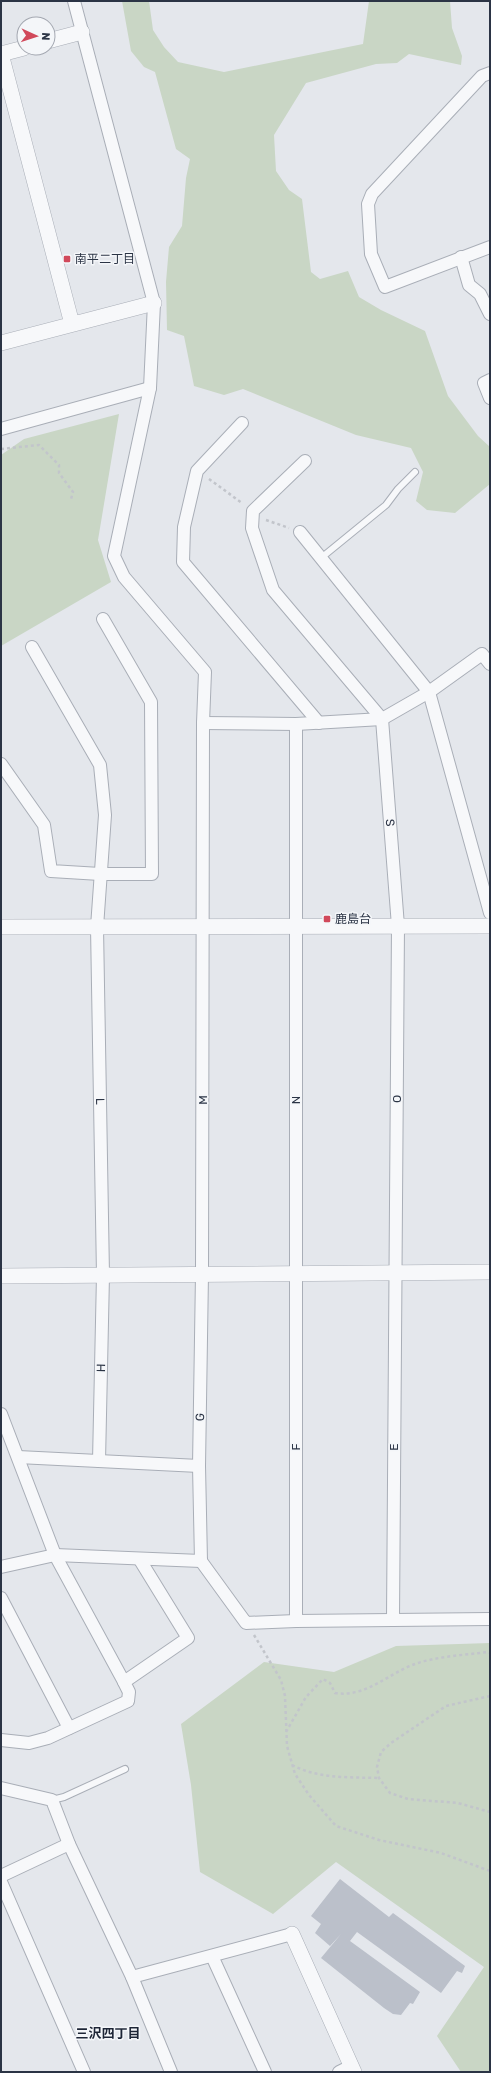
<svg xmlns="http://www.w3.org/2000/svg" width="491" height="2073" viewBox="0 0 491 2073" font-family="Rubik,'Noto Sans JP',sans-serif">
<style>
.green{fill:#c9d6c5}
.building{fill:#bbc0ca}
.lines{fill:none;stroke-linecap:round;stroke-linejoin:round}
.service-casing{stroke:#a9aeb7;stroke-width:8}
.minor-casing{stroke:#a9aeb7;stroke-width:14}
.tertiary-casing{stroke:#a9aeb7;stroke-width:16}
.path{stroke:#c2c5cb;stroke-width:2.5;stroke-dasharray:3 3;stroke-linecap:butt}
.service{stroke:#f7f8fa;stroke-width:6}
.minor{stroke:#f7f8fa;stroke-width:12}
.tertiary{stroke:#f7f8fa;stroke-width:15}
.poi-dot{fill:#d1495b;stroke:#f4f6f9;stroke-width:1.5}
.labels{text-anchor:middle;stroke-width:3;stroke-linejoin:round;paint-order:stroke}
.poi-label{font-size:12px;fill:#2b3445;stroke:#f4f6f9;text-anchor:start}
.street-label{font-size:12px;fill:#2b3445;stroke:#f4f6f9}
.neighbourhood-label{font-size:13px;font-weight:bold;fill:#1d2536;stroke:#f4f6f9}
</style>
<rect width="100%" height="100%" fill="#e4e7ec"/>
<path class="green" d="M122,1H149L153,30L164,47L178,62L224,72L363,44L369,1H450L452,28L462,56L461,65L409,54L397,63L376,64L306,83L274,135L276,171L289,190L302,199L311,272L320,279L348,271L359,297L381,310L425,331L448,396L478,436L490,447V484L455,513L427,510L416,501L423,472L411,448L356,435L243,389L224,395L194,386L184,336L167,330L166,282L169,247L182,226L186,178L190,159L176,149L155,72L144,67L131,51Z
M119,414L98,540L111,582L1,646V455L24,439Z
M490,1643V2072H461L437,2036L484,1967L336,1862L273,1914L200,1872L191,1785L181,1724L264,1662L334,1672L396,1646Z"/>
<path class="building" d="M340,1879L389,1917L393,1913L465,1966L462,1973L457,1971L441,1993L357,1932L350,1941L420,1992L413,2004L410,2003L401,2015L393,2014L384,2008L321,1958L341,1934L330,1946L315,1933L321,1924L311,1916Z"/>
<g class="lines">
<defs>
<path id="service" d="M321,558L386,505L398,489L415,472
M52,1800L64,1797L125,1769"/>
<g id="minor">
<path d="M74,1L154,303L150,388L114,556L124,577L205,672L203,723L202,1274L199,1466L201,1561"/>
<path d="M490,73L482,76L372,194L368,204L371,254L385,287L490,247"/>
<path d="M461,257L469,285L480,294L490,314"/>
<path d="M490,380L484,383L490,398"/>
<path d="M242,423L197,471L184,527L183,562L319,723"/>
<path d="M1,429L150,388"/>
<path d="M305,461L253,511L252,528L273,590L382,719"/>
<path d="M300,532L429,692L490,913"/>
<path id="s1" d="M32,647L100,765L105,815L97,927L103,1275L99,1461"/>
<path id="s2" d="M382,719L398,926L393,1620"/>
<path d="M203,723L296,724L382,719L429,692L482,654L490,664"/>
<path d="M1,764L44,825L51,871L100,874H152L151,702L103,619"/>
<path d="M1,1414L55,1555L124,1682"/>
<path d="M18,1457L199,1466"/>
<path d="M201,1561L246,1623L296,1621L490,1619"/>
<path d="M1,1567L55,1555L201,1561"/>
<path d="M1,1598L69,1728"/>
<path d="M296,1621V724"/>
<path d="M1,1740L29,1743L48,1738L128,1701L129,1692L124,1682L188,1638L140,1560"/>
<path d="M1,1788L52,1800L69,1844L132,1977L171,2072"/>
<path d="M1,1876L69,1844"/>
<path d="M1,1882L84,2072"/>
<path d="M212,1956L265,2072"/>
<path d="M132,1977L292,1934"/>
<path d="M339,2072L351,2066"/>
</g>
<path id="tertiary" d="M48,41L82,32
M1,54L72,324
M1,54L24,48
M1,343L154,303
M1,927L490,926
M1,1276L490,1272
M292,1934L354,2072"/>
</defs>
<use href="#service" class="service-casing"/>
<use href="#minor" class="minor-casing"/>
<use href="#tertiary" class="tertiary-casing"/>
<path class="path" d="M1,449L39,445L59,465V473L73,492L71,499
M209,479L242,503
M266,520L289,528
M254,1635L281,1680L285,1696L287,1746L295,1774L309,1795L336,1826L379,1840L441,1853L490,1871
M490,1696L446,1706L391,1743L381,1752L377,1767L379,1778L390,1793L408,1799L458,1803L490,1812
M286,1732L306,1697L323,1679L330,1683L335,1693C367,1698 389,1672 418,1663C440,1656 465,1655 488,1652L490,1653
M292,1765C319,1779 349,1777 379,1778"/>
<use href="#service" class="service"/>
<use href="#minor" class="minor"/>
<use href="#tertiary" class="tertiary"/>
</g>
<g class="poi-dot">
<rect x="63" y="255" width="8" height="8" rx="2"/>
<rect x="323" y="915" width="8" height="8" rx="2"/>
</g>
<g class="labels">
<g class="poi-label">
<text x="75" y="263">南平二丁目</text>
<text x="335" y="923">鹿島台</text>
</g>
<g class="street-label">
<text dy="4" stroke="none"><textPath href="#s2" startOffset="104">S</textPath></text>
<text transform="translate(397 1099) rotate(-90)" y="4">O</text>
<text transform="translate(203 1100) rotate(-90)" y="4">M</text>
<text transform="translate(296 1100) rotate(-90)" y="4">N</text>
<text dy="4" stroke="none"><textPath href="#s1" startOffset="473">L</textPath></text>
<text transform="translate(101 1368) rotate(-89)" y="4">H</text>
<text transform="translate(200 1417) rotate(-89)" y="4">G</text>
<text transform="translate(296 1447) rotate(-90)" y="4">F</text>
<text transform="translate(394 1447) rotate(-90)" y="4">E</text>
</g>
<g class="neighbourhood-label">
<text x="108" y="2038">三沢四丁目</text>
</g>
</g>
<rect width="491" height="2073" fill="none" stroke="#2b3445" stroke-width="4"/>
<g transform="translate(36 36) rotate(93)"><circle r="19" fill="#f4f6f9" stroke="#a4a8b1"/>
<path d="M0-3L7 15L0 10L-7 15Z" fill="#d1495b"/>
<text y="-6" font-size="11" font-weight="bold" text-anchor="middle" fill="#2b3445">N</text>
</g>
</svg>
